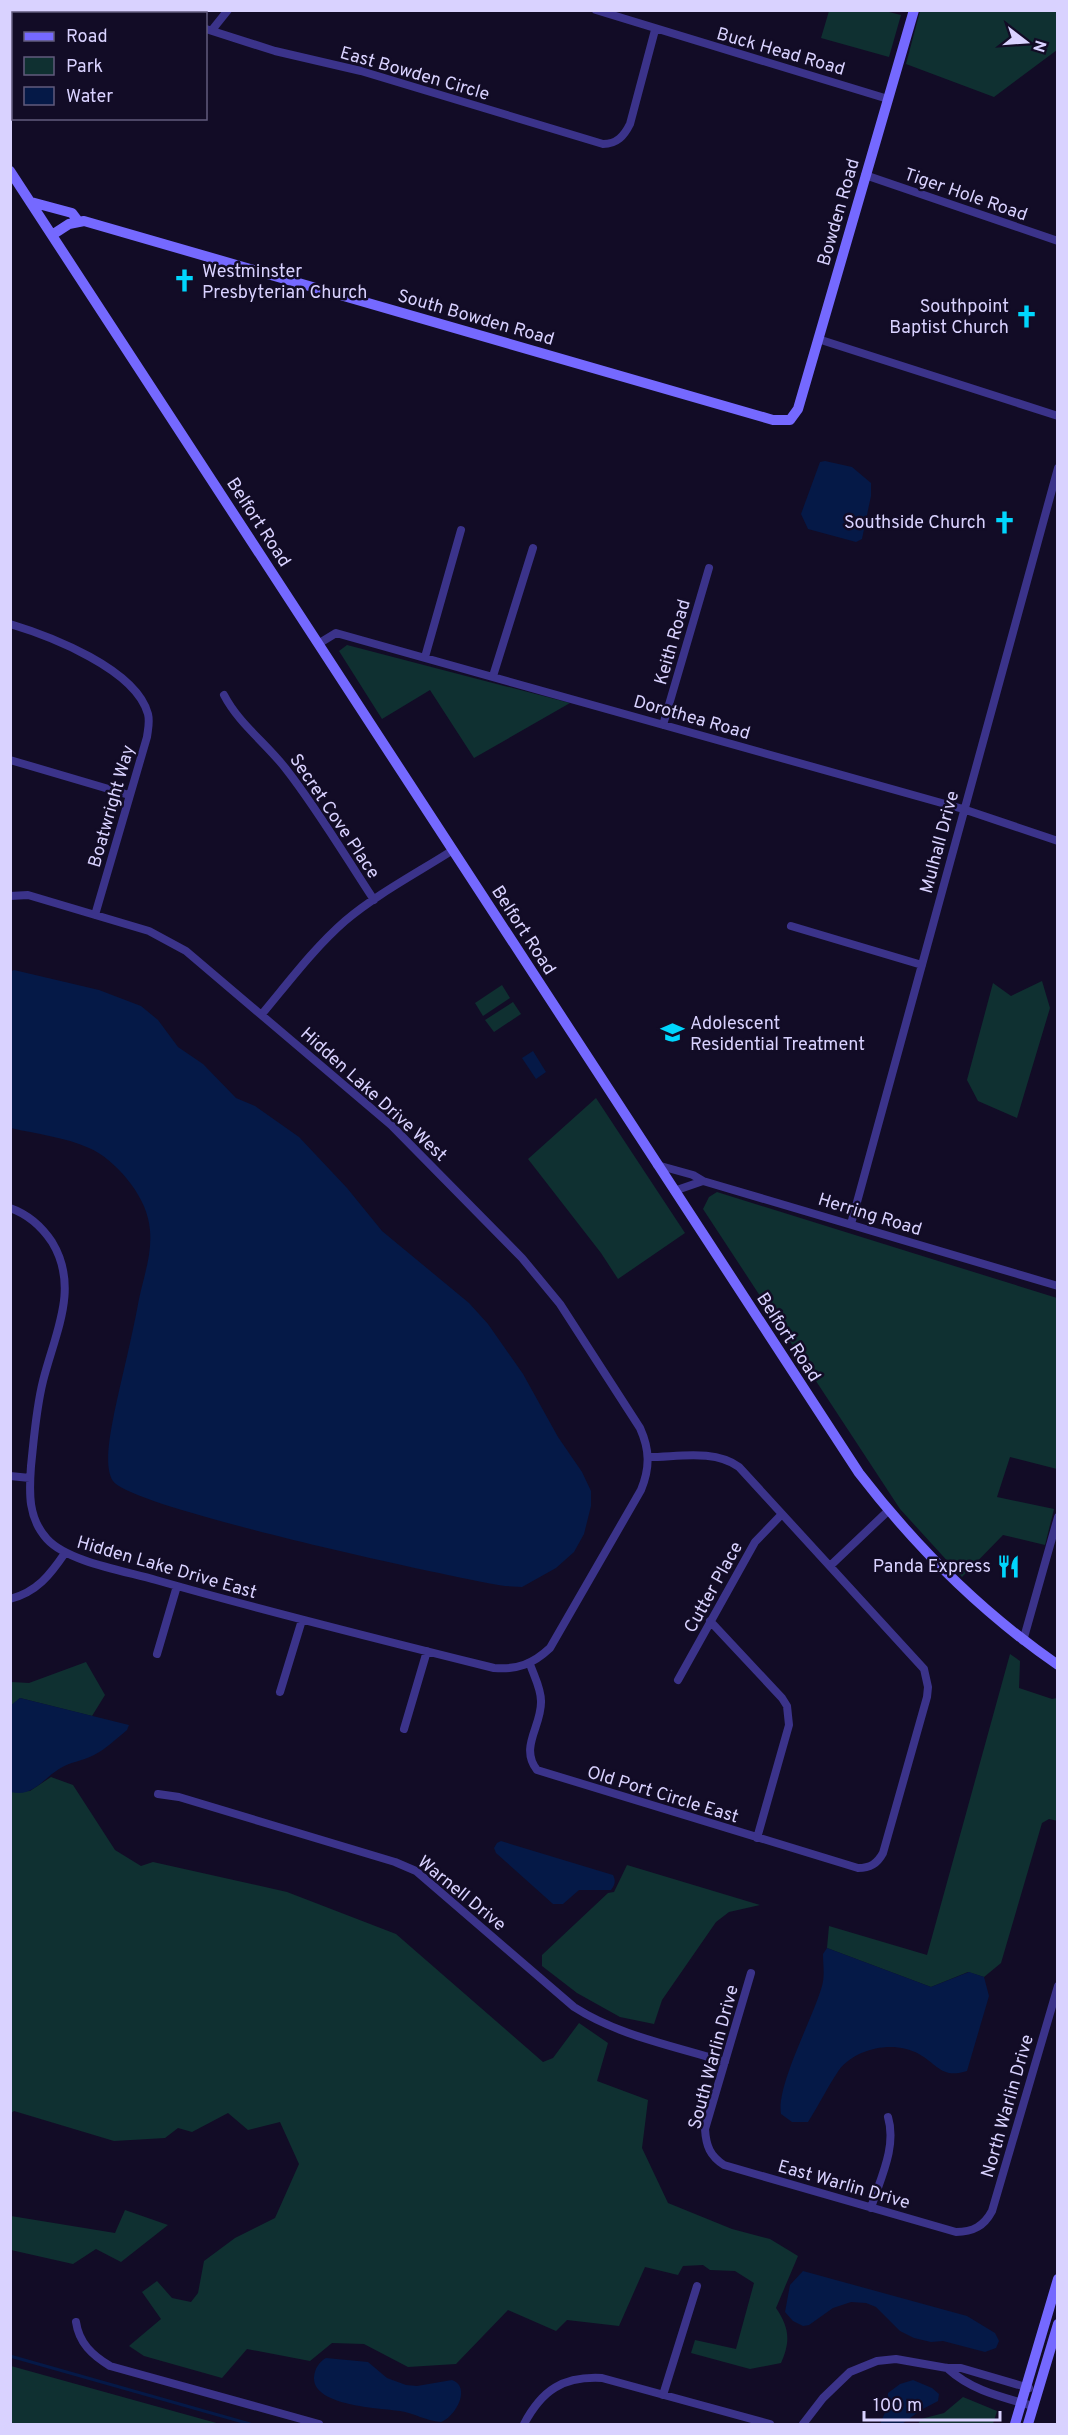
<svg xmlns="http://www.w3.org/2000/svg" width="1068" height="2435" viewBox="0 0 1068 2435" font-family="Overpass,sans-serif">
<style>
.green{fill:#0f3031}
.water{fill:#051947}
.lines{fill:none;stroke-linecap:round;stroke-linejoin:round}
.stream{stroke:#051947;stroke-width:3}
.street{stroke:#3b338a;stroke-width:8}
.secondary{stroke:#7569ff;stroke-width:10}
.labels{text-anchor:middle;stroke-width:5;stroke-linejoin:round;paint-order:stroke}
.street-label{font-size:18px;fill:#d9d2ff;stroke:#120c26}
.poi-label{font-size:18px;fill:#d9d2ff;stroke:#120c26;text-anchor:end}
</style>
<rect width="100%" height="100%" fill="#120c26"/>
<path class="green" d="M829,11H885L901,15L889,57L821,38Z
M920,11H1057V50L994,97L906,64Z
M347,645L570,703L474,758L430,690L382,719L339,651Z
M1042,981L1050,1008L1017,1118L978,1101L967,1080L993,983L1011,996Z
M502,985L510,998L483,1016L475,1003Z
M513,1002L521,1014L494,1032L485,1020Z
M596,1098L685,1233L618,1279L601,1253L528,1159Z
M717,1192L1057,1298V1469L1010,1457L997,1497L1054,1509L1045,1545L1003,1535L962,1577L900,1509L703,1209L709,1197Z
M1010,1654L1020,1661L1019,1688L1052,1699L1057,1698L1058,1821L1049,1819L1042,1823L1001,1963L984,1977L968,1972L931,1987L827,1948L829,1926L927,1955Z
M86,1662L105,1695L92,1716L20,1698L11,1706V1682L29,1683Z
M51,1777L73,1785L115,1850L141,1866L153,1862L287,1892L396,1934L543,2062L553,2058L579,2023L608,2043L597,2081L648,2100L642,2148L668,2203L732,2229L770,2239L798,2256L776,2308C789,2327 791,2341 781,2363L750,2369L691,2353L695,2340L736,2349L754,2283L735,2271L710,2270L703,2265L683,2266L678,2275L645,2267L619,2326L567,2320L556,2331L508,2310L456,2364L408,2367L364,2344L332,2343L310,2361L247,2349L222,2378L144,2356L129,2346L161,2319L142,2292L157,2281L172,2298L191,2302L198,2293L204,2261L235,2238L275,2218L299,2164L280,2122L248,2130L228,2113L192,2132L178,2128L165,2138L114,2141L14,2111L11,2113L10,1792L30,1791Z
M627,1865L760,1905L729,1912L716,1922L662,2000L654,2024L620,2017L577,1993L542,1966V1955L608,1893L614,1892Z
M125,2210L168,2225L121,2262L96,2249L73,2264L11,2250V2216L115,2233Z
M10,2366H11L220,2424H11Z
M963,2397L997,2411L993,2424H918L921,2419L944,2413Z"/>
<path class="water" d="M825,461L852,467L871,483V496L862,539L856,542L808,529L801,514L820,462Z
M14,970L99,990L141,1006L158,1020L178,1047L203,1064L236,1098L255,1106L299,1137L347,1188L382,1231L469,1303L488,1324L523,1374L558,1437L582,1472L591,1491V1506L584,1534L574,1552L556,1568L522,1587L505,1586C455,1578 130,1508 113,1481C103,1466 111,1431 114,1414C122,1376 132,1338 139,1299C144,1275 154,1249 149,1223C145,1195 115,1159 89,1148C65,1137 36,1134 11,1128L10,972Z
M533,1051L546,1072L536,1079L522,1058Z
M20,1698L129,1725L127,1730C117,1738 106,1749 94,1755C83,1761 69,1762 59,1769C44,1778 32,1798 11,1792L10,1706Z
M501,1841L613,1875C616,1881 615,1885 611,1890H579L563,1904H553L496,1853L494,1848L497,1843Z
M827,1948L931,1987L969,1972L984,1977L989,1996L967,2071C942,2079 938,2065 919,2054C894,2040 856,2048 839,2070C828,2086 819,2105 808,2122H792L781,2114C776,2086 813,2018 822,1986C825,1976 823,1964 823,1954Z
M803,2271L967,2316L995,2333L999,2341L996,2348L985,2352L943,2341L931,2342L914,2338L900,2331L876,2307L866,2303L851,2302L833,2308L809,2325L803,2326L793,2321L785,2312L790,2285Z
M326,2358L368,2362L387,2378L406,2385L417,2386L452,2380C472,2387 455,2417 441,2422C426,2421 414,2413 400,2411C379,2408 312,2406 314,2377C315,2368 319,2362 326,2358Z
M913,2380L932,2388L939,2394L938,2401L921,2410L902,2424H880L887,2408L888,2393L900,2384Z"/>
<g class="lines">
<path class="stream" d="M10,2356L250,2424"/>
<path class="street" d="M144,10L154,14
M596,10L888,99
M53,14L57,10
M206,29L275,51L361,71L603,144C617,144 624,136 630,124L655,30
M212,30L228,10
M10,49L14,46
M865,175L1058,241
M818,339L1058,416
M10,624C50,636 136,669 148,714C150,722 148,729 147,737L95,915
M318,644L336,633L963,809L1058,841
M425,657L461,530
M493,676L533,548
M224,695C239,724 266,743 286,769C318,810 345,856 374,900
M663,725L709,568
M10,760L129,795
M10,896L28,895L149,931L186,951L391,1125L522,1258L560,1304L640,1428C650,1450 650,1468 641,1490L550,1648C533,1664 517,1670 494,1668C381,1640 268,1612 156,1580C125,1571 68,1562 47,1539C28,1518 29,1493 31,1466C34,1438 36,1409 43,1381C55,1333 80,1288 52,1242C42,1227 27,1214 10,1208
M791,926L922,965
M262,1014C288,983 314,948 345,921C377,894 417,873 453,850
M657,1165L693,1175L703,1181
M674,1191L703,1181L1058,1286
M851,1224L1058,468
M10,1476L30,1478
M830,1566L888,1511
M10,1599C37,1592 50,1575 65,1553
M710,1621L782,1698L787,1706L789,1725L757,1838
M1023,1641L1058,1517
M157,1654L177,1586
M530,1664C534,1676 541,1688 541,1701C542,1726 519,1747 537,1770L858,1868C870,1868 877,1864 883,1853L927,1697L928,1687L924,1669L739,1467C714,1449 678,1457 649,1457
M678,1680L755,1542L782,1514
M280,1692L302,1620
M404,1729L427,1651
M158,1794L179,1797L395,1862L416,1871L574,2007C619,2036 675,2046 725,2062
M751,1973L705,2129C706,2146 710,2156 724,2165L956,2232C973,2232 984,2226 992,2211L1058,1986
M871,2208C880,2179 897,2147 888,2117
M76,2322C79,2343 92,2355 110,2366L319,2424
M947,2368C972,2391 1002,2397 1033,2406
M663,2395L697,2286
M524,2424C542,2390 563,2376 602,2378L770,2424
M803,2424L823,2398L850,2372L877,2361L896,2359L947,2368H961L1029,2388"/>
<path class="secondary" d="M10,171L859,1473C916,1547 981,1612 1058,1665
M31,202L72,213L78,221
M52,235L69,224L84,221L773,420H790L798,409L914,10
M1015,2424L1058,2279
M1028,2424L1058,2324"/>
</g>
<defs>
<symbol id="church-bare" viewBox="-9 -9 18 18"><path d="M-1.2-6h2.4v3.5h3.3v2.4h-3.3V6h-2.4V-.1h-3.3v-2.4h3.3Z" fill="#00d6fd" stroke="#120c26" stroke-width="2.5" paint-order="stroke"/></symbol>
<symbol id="school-bare" viewBox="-9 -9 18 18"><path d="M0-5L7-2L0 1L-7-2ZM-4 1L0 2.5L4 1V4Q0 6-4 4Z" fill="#00d6fd" stroke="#120c26" stroke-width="2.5" paint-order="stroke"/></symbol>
<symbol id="restaurant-bare" viewBox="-9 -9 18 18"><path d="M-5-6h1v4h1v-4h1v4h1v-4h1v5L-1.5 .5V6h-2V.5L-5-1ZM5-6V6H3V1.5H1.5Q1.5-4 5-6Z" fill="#00d6fd" stroke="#120c26" stroke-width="2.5" paint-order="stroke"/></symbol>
</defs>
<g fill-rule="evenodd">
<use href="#church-bare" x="168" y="264" width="33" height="33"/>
<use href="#church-bare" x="1010" y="300" width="33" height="33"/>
<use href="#church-bare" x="988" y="506" width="33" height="33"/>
<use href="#school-bare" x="656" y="1016" width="33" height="33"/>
<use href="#restaurant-bare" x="992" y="1550" width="33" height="33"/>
</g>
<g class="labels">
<g class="street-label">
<text transform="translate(781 51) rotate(16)" y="6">Buck Head Road</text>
<text transform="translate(415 73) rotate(16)" y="6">East Bowden Circle</text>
<text transform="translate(966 194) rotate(19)" y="6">Tiger Hole Road</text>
<text transform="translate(838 212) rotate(-74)" y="6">Bowden Road</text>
<text transform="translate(476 317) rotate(16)" y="6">South Bowden Road</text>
<text transform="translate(259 522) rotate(57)" y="6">Belfort Road</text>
<text transform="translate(672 642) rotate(-74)" y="6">Keith Road</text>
<text transform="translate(692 717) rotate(16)" y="6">Dorothea Road</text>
<text transform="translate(111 806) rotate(-74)" y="6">Boatwright Way</text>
<text transform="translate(335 816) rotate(56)" y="6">Secret Cove Place</text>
<text transform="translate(939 842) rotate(-75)" y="6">Mulhall Drive</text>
<text transform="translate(524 930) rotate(57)" y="6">Belfort Road</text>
<text transform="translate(374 1094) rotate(42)" y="6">Hidden Lake Drive West</text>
<text transform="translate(870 1214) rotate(17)" y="6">Herring Road</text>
<text transform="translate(789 1337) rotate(57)" y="6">Belfort Road</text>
<text transform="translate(167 1567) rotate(16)" y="6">Hidden Lake Drive East</text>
<text transform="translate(713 1587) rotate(-61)" y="6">Cutter Place</text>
<text transform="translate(663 1794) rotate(17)" y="6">Old Port Circle East</text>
<text transform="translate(462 1893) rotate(39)" y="6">Warnell Drive</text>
<text transform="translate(713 2057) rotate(-75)" y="6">South Warlin Drive</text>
<text transform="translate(1007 2106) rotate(-74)" y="6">North Warlin Drive</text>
<text transform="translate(844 2184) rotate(16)" y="6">East Warlin Drive</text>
</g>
<g class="poi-label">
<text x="202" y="277" text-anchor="start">Westminster<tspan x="202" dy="21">Presbyterian Church</tspan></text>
<text x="1009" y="312">Southpoint<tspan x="1009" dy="21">Baptist Church</tspan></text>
<text x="986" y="528">Southside Church</text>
<text x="690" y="1029" text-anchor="start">Adolescent<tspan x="690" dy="21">Residential Treatment</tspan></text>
<text x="991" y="1572">Panda Express</text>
</g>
</g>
<rect width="1068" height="2435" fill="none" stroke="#d9d2ff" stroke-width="24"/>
<rect x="12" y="12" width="195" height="108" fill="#120c26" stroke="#625b7d" stroke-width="1.5"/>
<rect x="24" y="32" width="30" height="9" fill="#7569ff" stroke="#625b7d" stroke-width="1.5"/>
<text x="66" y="42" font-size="18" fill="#d9d2ff">Road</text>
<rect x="24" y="57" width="30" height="18" fill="#0f3031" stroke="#625b7d" stroke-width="1.5"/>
<text x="66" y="72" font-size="18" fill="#d9d2ff">Park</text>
<rect x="24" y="87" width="30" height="18" fill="#051947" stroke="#625b7d" stroke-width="1.5"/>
<text x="66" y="102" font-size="18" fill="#d9d2ff">Water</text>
<g transform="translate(1026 42) rotate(107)" stroke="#120c26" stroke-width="4.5" paint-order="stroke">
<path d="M0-4.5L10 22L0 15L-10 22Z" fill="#d9d2ff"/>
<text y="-9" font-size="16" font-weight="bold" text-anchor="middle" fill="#d9d2ff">N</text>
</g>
<path d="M864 2411v9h136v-9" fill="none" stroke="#d9d2ff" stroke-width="3"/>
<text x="873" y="2411" font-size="18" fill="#d9d2ff" stroke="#120c26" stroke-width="4.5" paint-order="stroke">100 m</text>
</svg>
